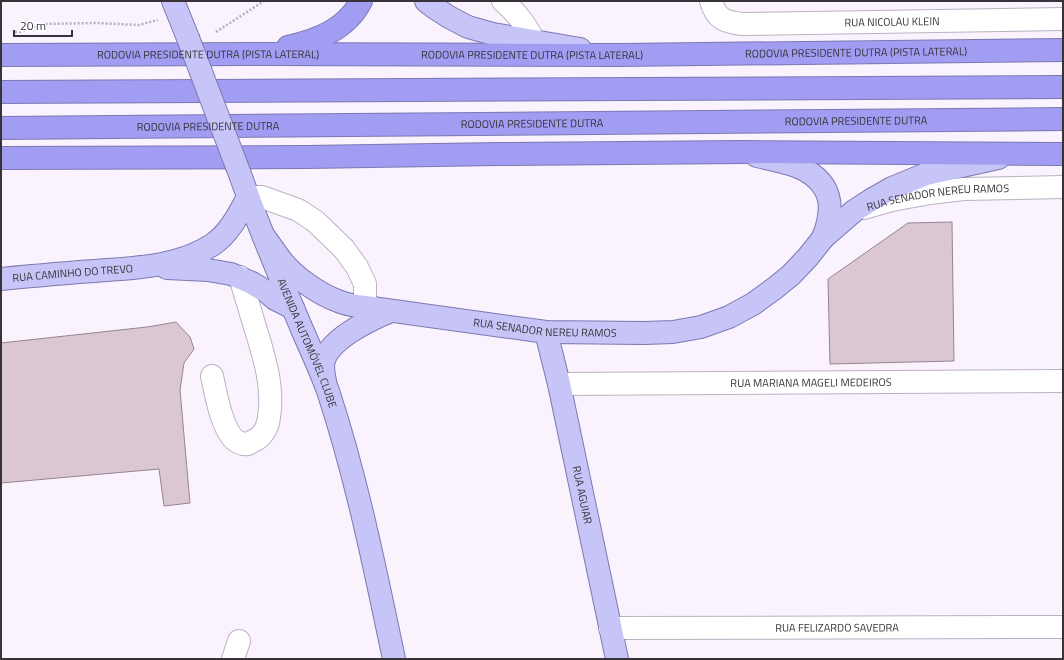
<svg xmlns="http://www.w3.org/2000/svg" width="1064" height="660" viewBox="0 0 1064 660" font-family="'Titillium Web',sans-serif">
<style>
.building{fill:#dbc7d2;stroke:#96848e}
.lines{fill:none;stroke-linecap:round;stroke-linejoin:round}
.minor-casing{stroke:#bcb1c1;stroke-width:24}
.major-casing{stroke:#7c78b1;stroke-width:24}
.highway-casing{stroke:#7c78b1;stroke-width:24}
.path{stroke:#b5afb8;stroke-width:2.5;stroke-dasharray:2 2;stroke-linecap:butt}
.minor{stroke:#fff;stroke-width:22}
.major{stroke:#c7c4f7;stroke-width:22}
.highway{stroke:#a19df2;stroke-width:22}
.major-bridge-casing{stroke:#7c78b1;stroke-width:24;stroke-linecap:butt}
.major-bridge{stroke:#c7c4f7;stroke-width:22}
.labels{text-anchor:middle;stroke-width:3;stroke-linejoin:round;paint-order:stroke}
.street-label{font-size:11px;fill:#373339;stroke:#fff}
</style>
<rect width="100%" height="100%" fill="#faf3fe"/>
<path class="building" d="M952,222L954,361L830,364L828,279L908,223Z
M176,322L190,337L194,349L184,363L180,390L190,503L164,506L159,469L1,483V343L147,327Z"/>
<g class="lines">
<defs>
<g id="minor">
<path d="M503,1C518,14 525,24 534,41"/>
<path id="s1" d="M711,1C716,19 725,22 742,24L1063,19"/>
<path d="M248,197H262L298,210L315,221L344,249L357,267L365,284V307"/>
<path id="s2" d="M864,208L892,200L930,193L963,189L1063,187"/>
<path d="M212,376C216,393 223,447 248,444C250,443 251,442 253,441C263,437 268,427 269,417C274,387 264,356 255,327C250,310 245,294 240,277"/>
<path id="s3" d="M559,384L1063,381"/>
<path id="s4" d="M610,628L1063,627"/>
<path d="M233,659L239,641"/>
</g>
<g id="major">
<path d="M173,1L188,38"/>
<path d="M426,1L435,8L449,17L468,27L493,34L580,49"/>
<path d="M757,156C772,160 791,162 805,170C834,186 834,210 823,238"/>
<path id="s5" d="M241,177C259,228 280,277 301,327C310,348 320,369 328,391C357,479 375,569 394,659"/>
<path id="s6" d="M263,235C269,243 275,252 281,260C294,277 319,294 338,301C347,305 357,306 365,307L546,332L644,333L673,332L701,327L729,317L753,304L775,288L791,275L808,257L823,238L854,211L871,200L892,188L926,174L998,158"/>
<path d="M167,268L208,270L231,274L252,283L267,292L275,299L293,308"/>
<path id="s7" d="M1,279C32,276 64,273 95,271C133,268 179,267 212,245C229,234 239,214 248,197"/>
<path id="s8" d="M546,332L559,384L617,659"/>
<path d="M325,381C324,376 323,371 323,366C324,341 371,319 391,311"/>
</g>
<g id="highway">
<path d="M288,47C318,40 347,29 361,1"/>
<path id="s9" d="M1,55L257,54L620,55L1063,50"/>
<path d="M1,92L1063,87"/>
<path id="s10" d="M1,128L1063,119"/>
<path d="M1,158L307,157L498,154L742,152L1063,154"/>
</g>
</defs>
<use href="#minor" class="minor-casing"/>
<use href="#major" class="major-casing"/>
<use href="#highway" class="highway-casing"/>
<path class="path" d="M15,32H20L43,24L96,23L139,25L158,20
M216,32L264,1"/>
<use href="#minor" class="minor"/>
<use href="#major" class="major"/>
<use href="#highway" class="highway"/>
<defs>
<path id="major-bridge" d="M188,38L241,177"/>
</defs>
<use href="#major-bridge" class="major-bridge-casing"/>
<use href="#major-bridge" class="major-bridge"/>
</g>
<g class="labels">
<g class="street-label">
<text dy="4" stroke="none"><textPath href="#s1" startOffset="192">RUA NICOLAU KLEIN</textPath></text>
<text dy="4" stroke="none"><textPath href="#s9" startOffset="855">RODOVIA PRESIDENTE DUTRA (PISTA LATERAL)</textPath></text>
<text dy="4" stroke="none"><textPath href="#s9" startOffset="207">RODOVIA PRESIDENTE DUTRA (PISTA LATERAL)</textPath></text>
<text dy="4" stroke="none"><textPath href="#s9" startOffset="531">RODOVIA PRESIDENTE DUTRA (PISTA LATERAL)</textPath></text>
<text dy="4" stroke="none"><textPath href="#s10" startOffset="855">RODOVIA PRESIDENTE DUTRA</textPath></text>
<text dy="4" stroke="none"><textPath href="#s10" startOffset="531">RODOVIA PRESIDENTE DUTRA</textPath></text>
<text dy="4" stroke="none"><textPath href="#s10" startOffset="207">RODOVIA PRESIDENTE DUTRA</textPath></text>
<text dy="4" stroke="none"><textPath href="#s2" startOffset="75">RUA SENADOR NEREU RAMOS</textPath></text>
<text dy="4" stroke="none"><textPath href="#s7" startOffset="72">RUA CAMINHO DO TREVO</textPath></text>
<text dy="4" stroke="none"><textPath href="#s6" startOffset="311">RUA SENADOR NEREU RAMOS</textPath></text>
<text dy="4" stroke="none"><textPath href="#s5" startOffset="179">AVENIDA AUTOMÓVEL CLUBE</textPath></text>
<text dy="4" stroke="none"><textPath href="#s3" startOffset="252">RUA MARIANA MAGELI MEDEIROS</textPath></text>
<text dy="4" stroke="none"><textPath href="#s8" startOffset="167">RUA AGUIAR</textPath></text>
<text dy="4" stroke="none"><textPath href="#s4" startOffset="227">RUA FELIZARDO SAVEDRA</textPath></text>
</g>
</g>
<rect width="1064" height="660" fill="none" stroke="#373339" stroke-width="4"/>
<path d="M14 30v6h58v-6" fill="none" stroke="#373339" stroke-width="2"/>
<text x="20" y="30" font-size="12" fill="#373339" stroke="#ffffff" stroke-width="3" paint-order="stroke">20 m</text>
</svg>
